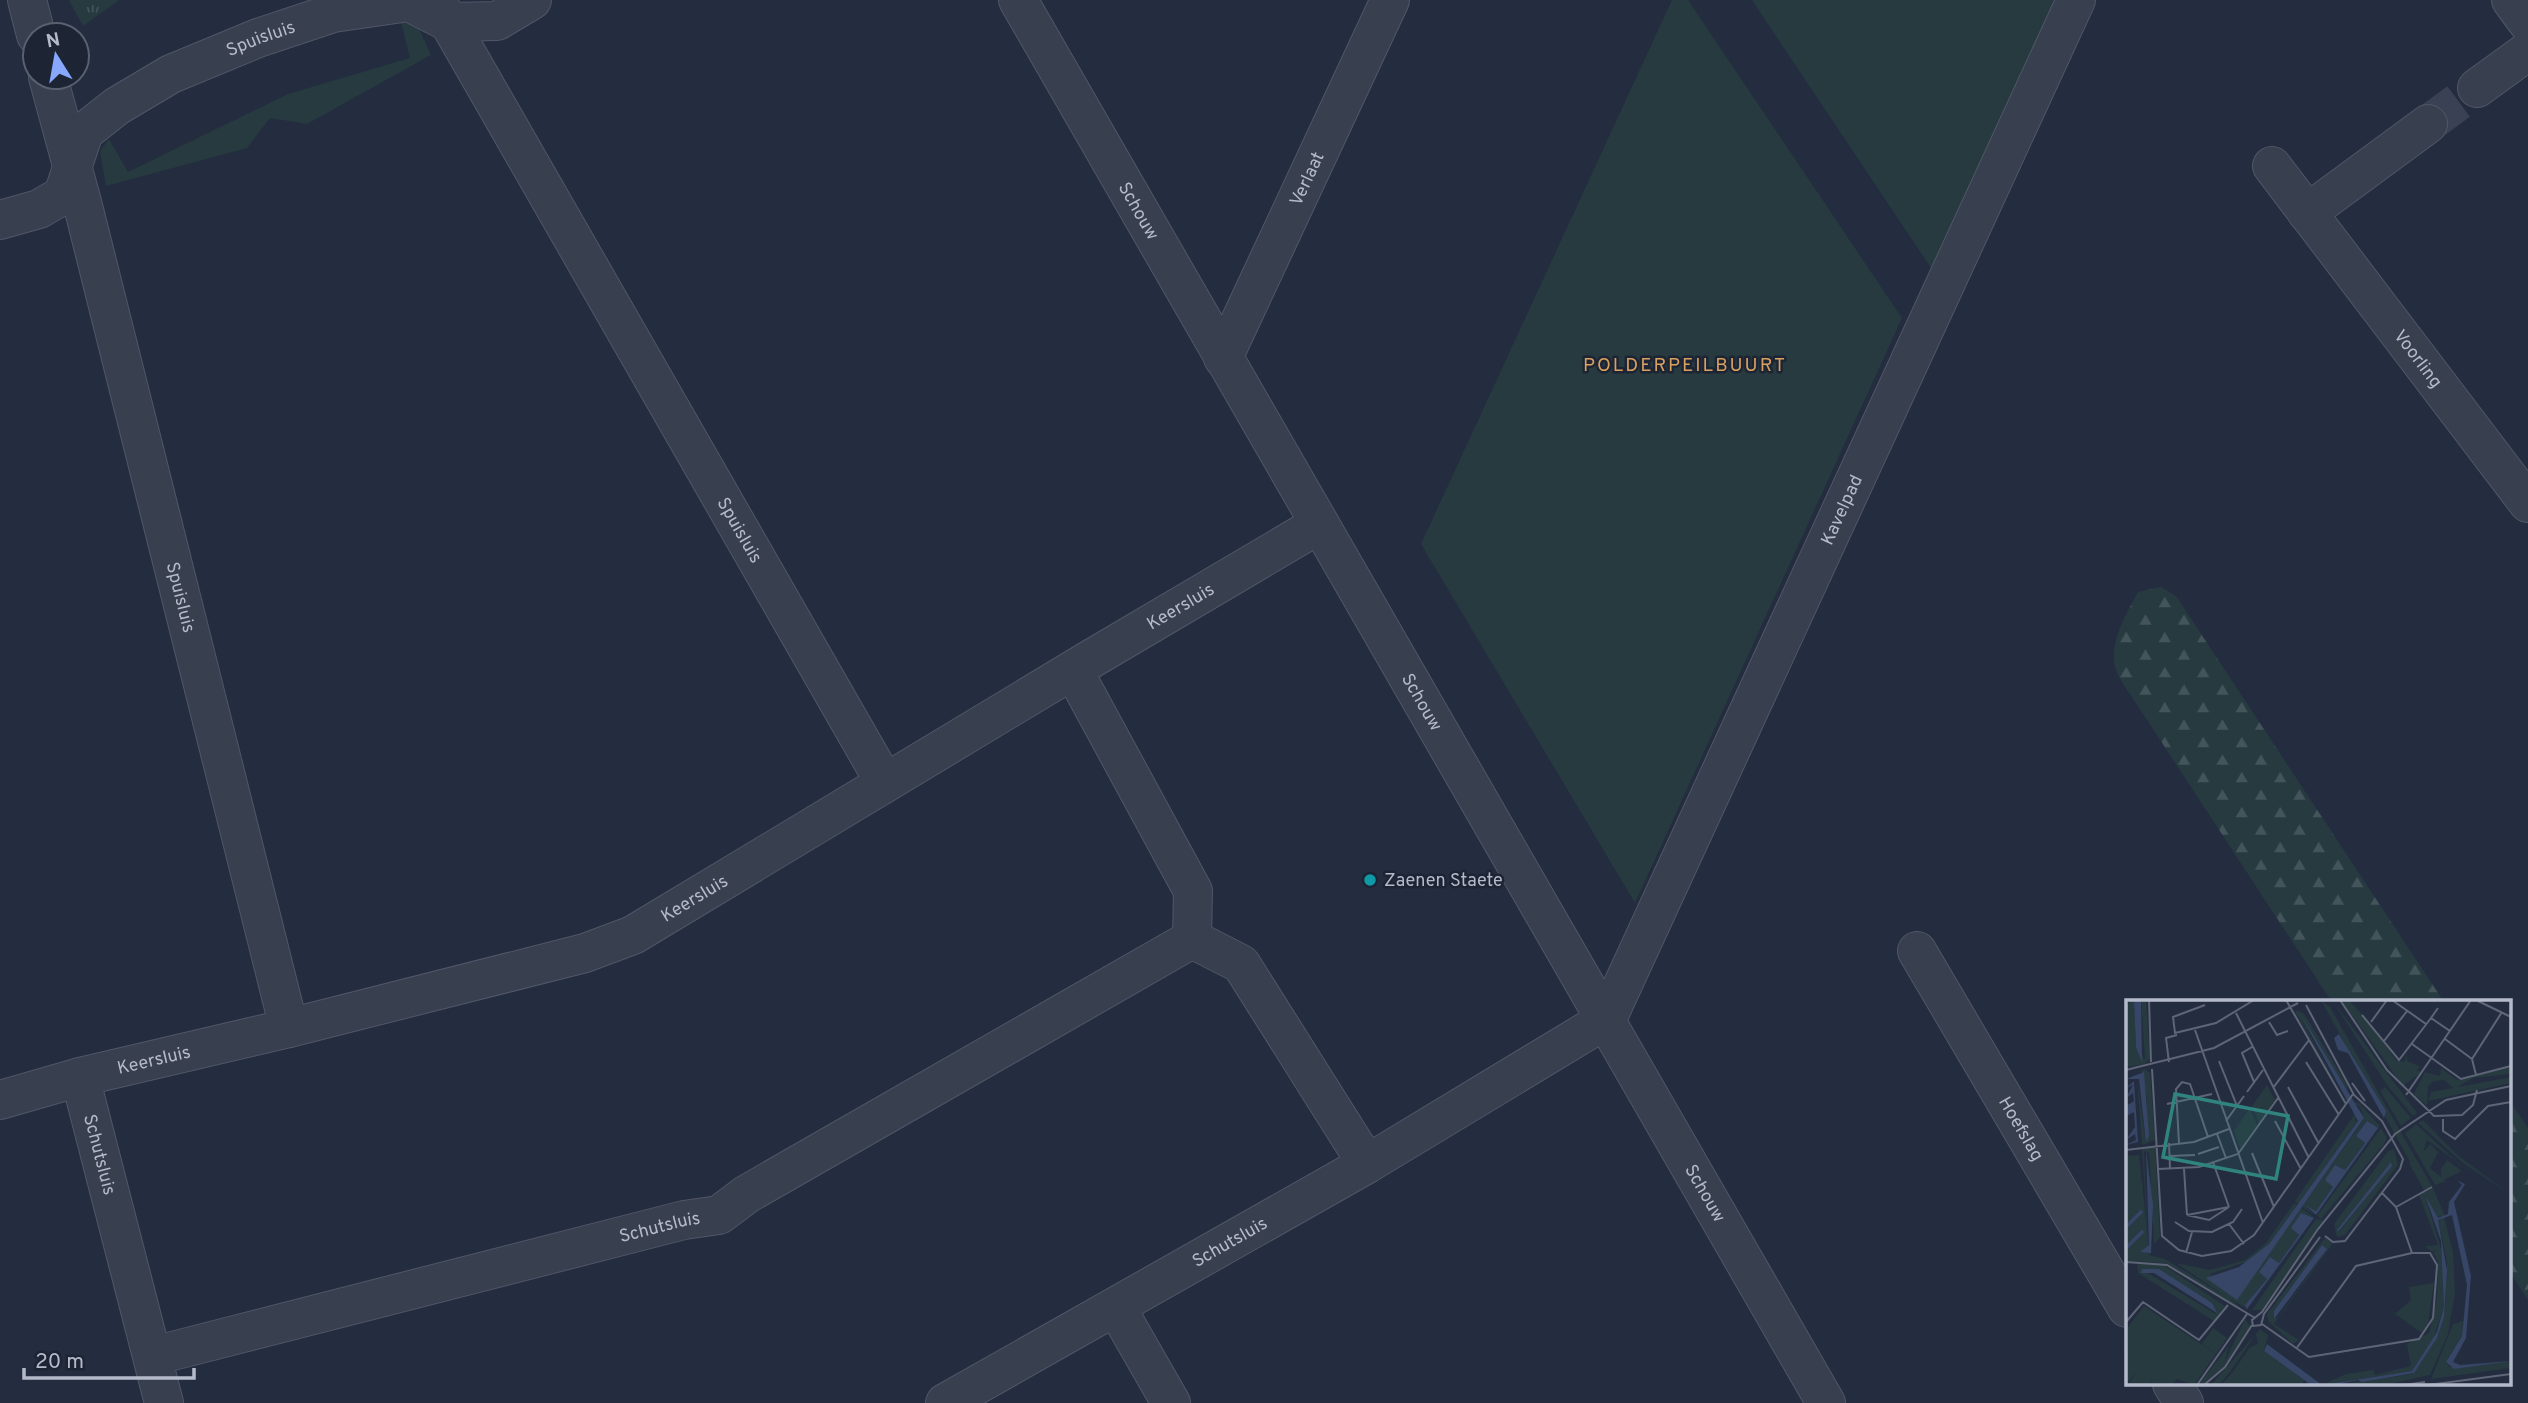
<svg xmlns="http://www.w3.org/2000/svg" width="2528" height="1403" viewBox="0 0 2528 1403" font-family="Overpass,sans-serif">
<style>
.grass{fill:#263a40}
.forest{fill:url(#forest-firs)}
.park{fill:url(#park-tufts)}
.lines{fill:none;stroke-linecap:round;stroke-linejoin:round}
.minor-tunnel{stroke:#3a4154;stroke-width:38;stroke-dasharray:38 19;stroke-linecap:butt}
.minor-casing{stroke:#505767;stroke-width:40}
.minor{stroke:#383f4f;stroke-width:38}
.culture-dot{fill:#0f9aa8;stroke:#1d2434;stroke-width:2.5}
.labels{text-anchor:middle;stroke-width:5;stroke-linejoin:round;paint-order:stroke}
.street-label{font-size:18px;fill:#b4baca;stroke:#1d2434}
.poi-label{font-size:18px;fill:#b4baca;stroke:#1d2434;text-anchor:start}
.neighbourhood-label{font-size:19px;letter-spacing:2px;fill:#d9a160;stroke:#1d2434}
.inset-river{fill:none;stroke:#374667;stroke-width:3.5}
.inset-road{fill:none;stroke:#5e6577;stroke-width:2}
.view{fill:#308480;fill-opacity:0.15;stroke:#308480;stroke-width:3.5}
.inset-edge{fill:none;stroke:#b4baca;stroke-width:3.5}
</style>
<defs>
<pattern id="forest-firs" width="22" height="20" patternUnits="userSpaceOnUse" patternTransform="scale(1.75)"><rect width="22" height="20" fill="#263a40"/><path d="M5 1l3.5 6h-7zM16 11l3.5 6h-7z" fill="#43545a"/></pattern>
<pattern id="park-tufts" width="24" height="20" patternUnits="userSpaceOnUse" patternTransform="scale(1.75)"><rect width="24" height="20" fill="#263a40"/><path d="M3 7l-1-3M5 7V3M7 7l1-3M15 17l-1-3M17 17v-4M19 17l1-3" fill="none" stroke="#43545a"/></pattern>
</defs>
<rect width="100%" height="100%" fill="#242c3f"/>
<path class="grass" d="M1672,0H1688L1902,318L1635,903L1421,544Z
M1752,0H2056L1931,268Z
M401,22L417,24L431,55L307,124L270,118L247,148L106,186L100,151L109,139L128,172L288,94L410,58Z"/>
<path class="forest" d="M2161,587L2176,596L2444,1002H2332L2132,697C2126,688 2118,677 2115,667C2109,642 2127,613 2138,592Z
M2509,1100L2528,1128V1300L2509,1271Z"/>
<path class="park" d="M69,0H119L83,26Z"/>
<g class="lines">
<path class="minor-tunnel" d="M2428,124L2477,88"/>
<defs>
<g id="minor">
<path d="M27,0L36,35"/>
<path id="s1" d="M436,0L885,783"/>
<path id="s2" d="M1018,0C1286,469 1558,935 1826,1403"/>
<path d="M2511,0L2528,23"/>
<path id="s3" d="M48,77L83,206L289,1028"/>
<path d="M2477,88L2528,51"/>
<path id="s4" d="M2272,166L2528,503"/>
<path d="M2307,213L2428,124"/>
<path id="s5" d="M0,220L39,209L63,195L84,132L117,106L171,74L258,38L333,13L409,2L448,22L497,21L532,0"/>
<path id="s6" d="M1223,358L1390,0"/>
<path d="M1073,670L1193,891L1192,939L1241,964L1367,1164"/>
<path id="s7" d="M1917,951L2127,1308"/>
<path id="s8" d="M80,1077L164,1403"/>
<path id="s9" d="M0,1100L80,1077L289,1028L585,953L633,935L1091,659L1318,525"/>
<path d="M1116,1307L1171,1403"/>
<path id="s10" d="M153,1356L684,1220L719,1215L747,1194L1192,939"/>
<path d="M2172,1384L2184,1403"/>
<path id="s11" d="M945,1403L1367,1164L1607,1019L2076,0"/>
</g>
</defs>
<use href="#minor" class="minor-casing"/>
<use href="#minor" class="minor"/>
</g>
<circle class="culture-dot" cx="1370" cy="880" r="7"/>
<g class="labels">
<g class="street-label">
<text dy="6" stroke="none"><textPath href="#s5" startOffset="336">Spuisluis</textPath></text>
<text dy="6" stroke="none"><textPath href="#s6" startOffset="198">Verlaat</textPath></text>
<text dy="6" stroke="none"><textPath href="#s2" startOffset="243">Schouw</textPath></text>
<text dy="6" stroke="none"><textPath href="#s4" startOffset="242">Voorling</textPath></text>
<text dy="6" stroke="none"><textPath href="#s11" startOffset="1326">Kavelpad</textPath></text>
<text dy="6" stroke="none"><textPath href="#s1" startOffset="611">Spuisluis</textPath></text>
<text dy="6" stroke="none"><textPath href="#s3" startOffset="537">Spuisluis</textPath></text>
<text dy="6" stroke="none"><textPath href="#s9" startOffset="1293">Keersluis</textPath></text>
<text dy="6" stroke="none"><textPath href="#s2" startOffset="810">Schouw</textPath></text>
<text dy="6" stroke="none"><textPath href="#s9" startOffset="726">Keersluis</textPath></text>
<text dy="6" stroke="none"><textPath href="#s9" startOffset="159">Keersluis</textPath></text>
<text dy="6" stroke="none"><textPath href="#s7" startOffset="206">Hoefslag</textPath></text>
<text dy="6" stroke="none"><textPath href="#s8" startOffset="80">Schutsluis</textPath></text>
<text dy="6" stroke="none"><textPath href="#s2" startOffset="1377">Schouw</textPath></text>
<text dy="6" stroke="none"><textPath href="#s10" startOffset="523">Schutsluis</textPath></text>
<text dy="6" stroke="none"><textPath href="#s11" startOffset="327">Schutsluis</textPath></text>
</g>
<g class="poi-label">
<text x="1384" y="886">Zaenen Staete</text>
</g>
<g class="neighbourhood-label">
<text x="1685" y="371">POLDERPEILBUURT</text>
</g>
</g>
<g transform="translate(2126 1000)">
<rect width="385" height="385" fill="#242c3f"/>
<path d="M0,0H8L10,47L19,59L15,0H20L24,58L19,64L0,67V5L4,2ZM206,0L291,113L287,116L261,85ZM215,0H223L243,22L270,60L278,62L281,54V61L295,67L291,70L295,72L285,85L293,74L277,86ZM172,10L179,15L221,85L222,95L173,16L220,101L169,12ZM385,67V74L347,78L328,89L318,80L308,81L302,86L301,106L288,94L299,72L314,76L315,68L331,80ZM19,69L24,73L29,140L16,145L11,78L20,142L21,100L16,71L10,72ZM141,85L149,100L133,123L126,106ZM259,87L285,118L275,126L254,91ZM226,102L233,103L254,126L240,147L252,128L241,121L230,136L239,143L219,171L210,165L207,187L190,211L180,207L189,216L176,207L238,119L234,107ZM124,108L131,125L114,149L108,131ZM229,114L230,123L172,204L169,201ZM297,120L330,154L385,195L337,163L292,123ZM290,124L329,160L385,202L301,140L297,152L304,144L312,152L304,168L320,181L309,185L279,133ZM255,128L261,138L258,144L195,219L191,216ZM276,135L306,186L298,190L283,163L289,159ZM266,146L263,151L268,149L272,165L219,235L211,237L208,224ZM265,162L262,169L213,232L211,230ZM29,147L34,237L28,244L23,153L18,151L22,247L16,148ZM16,175L21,248L15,253L39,259L102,298L50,263L84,270L119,260L140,243L168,203L171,205L143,244L126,260L84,274L111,299L175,208L189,218L175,213L165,228L173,235L153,263L144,257L133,272L141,279L119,305L123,310L103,298L121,313L40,263L0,261V178L17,214ZM307,188L319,216L311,217L299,195L319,263L318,306L308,337L286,371L196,385L220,374L247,370L249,375L285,366L281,344L303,333L311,298L312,261L307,253L311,249L306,252L299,246L312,245L293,195ZM318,217L327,252L329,293L322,334L304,375L259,385H208L286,374L298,357L313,333L319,307L321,262L312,221ZM190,219L197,220L136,310H126ZM199,238L207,243L148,324L173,340L167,344L142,321L141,314ZM196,245L201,249L151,319L148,311ZM308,283L302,324L296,333L269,314L285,300L283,287ZM119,319L124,326L99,365L76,385H72L103,346L98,363ZM337,321L336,336L320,362L324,367L385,361V368L305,379L327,324ZM134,329L142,335L138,351L178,380L176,385H95L106,373L124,347L132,344L130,334L104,372L93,385H85Z" fill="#263a40" fill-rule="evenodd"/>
<path d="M195,0L204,7L290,159L284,162ZM385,77V83L302,101L305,92ZM321,160L336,171L315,181V169ZM11,263L39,266L99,306L88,321L12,273ZM15,269H33L85,303L90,314ZM87,328L101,338L90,354L76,344Z" fill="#263a40" fill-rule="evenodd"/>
<path d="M13,155L24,259L0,260V156Z" fill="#263a40"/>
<path d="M18,306L90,354L68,385L51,379L46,385H24L27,379L23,385H2L11,371L0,385L2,327Z" fill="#263a40"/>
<path d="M8,0H15L16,62L10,47ZM192,0L260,111L258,118L222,53L212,50L208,38L213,34ZM175,15L238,118L111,300L80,278L113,267L143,244L232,121ZM18,72L23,136L20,142L13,79H0ZM8,81L12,142L0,145L10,140L9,134L0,140L9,127L8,112L0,116V106L8,101L7,93L0,98L7,85L0,88ZM241,121L252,128L190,215L180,206L190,211L207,187L199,180L209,165L219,170L239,143L230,136ZM20,150L27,205L25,253L14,252L23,245ZM265,162L266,166L212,232L211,230ZM332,181L339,184L328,202L345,276L340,338L327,362L334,365L385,361L328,369L320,362L336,336L341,285L326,215L312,220L321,270L318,317L311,338L288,373L236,382L232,380L208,385H185L138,351L141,344L196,385L286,371L311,332L318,306L315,241L299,195L312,218L322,214L323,202L336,185ZM175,213L188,218L121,309L119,305L141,279L133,272L144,257L153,263L173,235L165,228ZM196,245L201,249L148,319V311ZM16,269H33L86,303L91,313L28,273H15Z" fill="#374667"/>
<path class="inset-river" d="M0,227L16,211M0,248L17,231"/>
<path class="inset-road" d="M23,0L25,62M160,0L220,104M214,0L261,70L308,116L336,115L347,105L351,90M266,0L300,24M350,0L385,17M79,5L47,17L49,33L90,23L128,0M180,5L228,95L256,121L277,159L274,169L219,241L207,242L199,236M312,8L305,18L324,31M110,13L183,158M236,15L273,60L305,18M143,22L151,35L162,31M245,22L261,0M69,30L137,223M319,39L346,59L350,75M258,41L281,11M286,44L335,79L385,66M126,47L116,53L128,82M346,59L376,12M93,61L111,106M43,62L40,38L51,35M180,62L213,115M26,69L36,236L53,250L76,256L105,251L128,235L227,94M0,70L88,48L172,3M226,83L239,101M162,87L193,144M147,88L183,40M121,92L137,70M280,95L345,0M41,104L86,94M317,119V131L329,139L362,106L385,102M100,121L118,96M149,121L175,169M91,134L100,158M43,143L44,169M53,143L50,89L56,82L64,84L82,137M0,150L68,142L103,129M126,153L148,207M72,154L93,147M44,156L69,155M87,162L103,207M32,169L73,167L112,154L152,98M58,169L61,215M270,207L306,187M61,215L83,220L103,207M61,215L103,207M49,222L63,231L86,232L107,222L116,209M103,224L118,244M194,237L138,314L135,325L127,326L126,320L136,312L192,229L269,134L320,100L385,86M60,253L66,232M0,262L41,265L129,318M0,322L17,302L73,340L102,305M136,324L183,357L293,339L307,318L311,265L304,253H286M170,349L230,266L286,253L270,207L256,193M71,385L121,314M78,385L99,367L126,325M278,385L299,382M302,385L385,374"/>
<path class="view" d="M49,94L162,116L150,179L37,157Z"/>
<rect width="385" height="385" class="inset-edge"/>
</g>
<g transform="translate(56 56) rotate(349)"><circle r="33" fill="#1d2434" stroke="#596070" stroke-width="2"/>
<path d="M0-5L12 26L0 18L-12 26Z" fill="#87a8fc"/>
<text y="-10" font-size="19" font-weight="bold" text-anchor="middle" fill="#b4baca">N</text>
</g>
<path d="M24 1368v10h170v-10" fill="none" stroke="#b4baca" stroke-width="3.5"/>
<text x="35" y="1368" font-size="21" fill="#b4baca" stroke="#1d2434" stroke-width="5" paint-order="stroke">20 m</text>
</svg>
